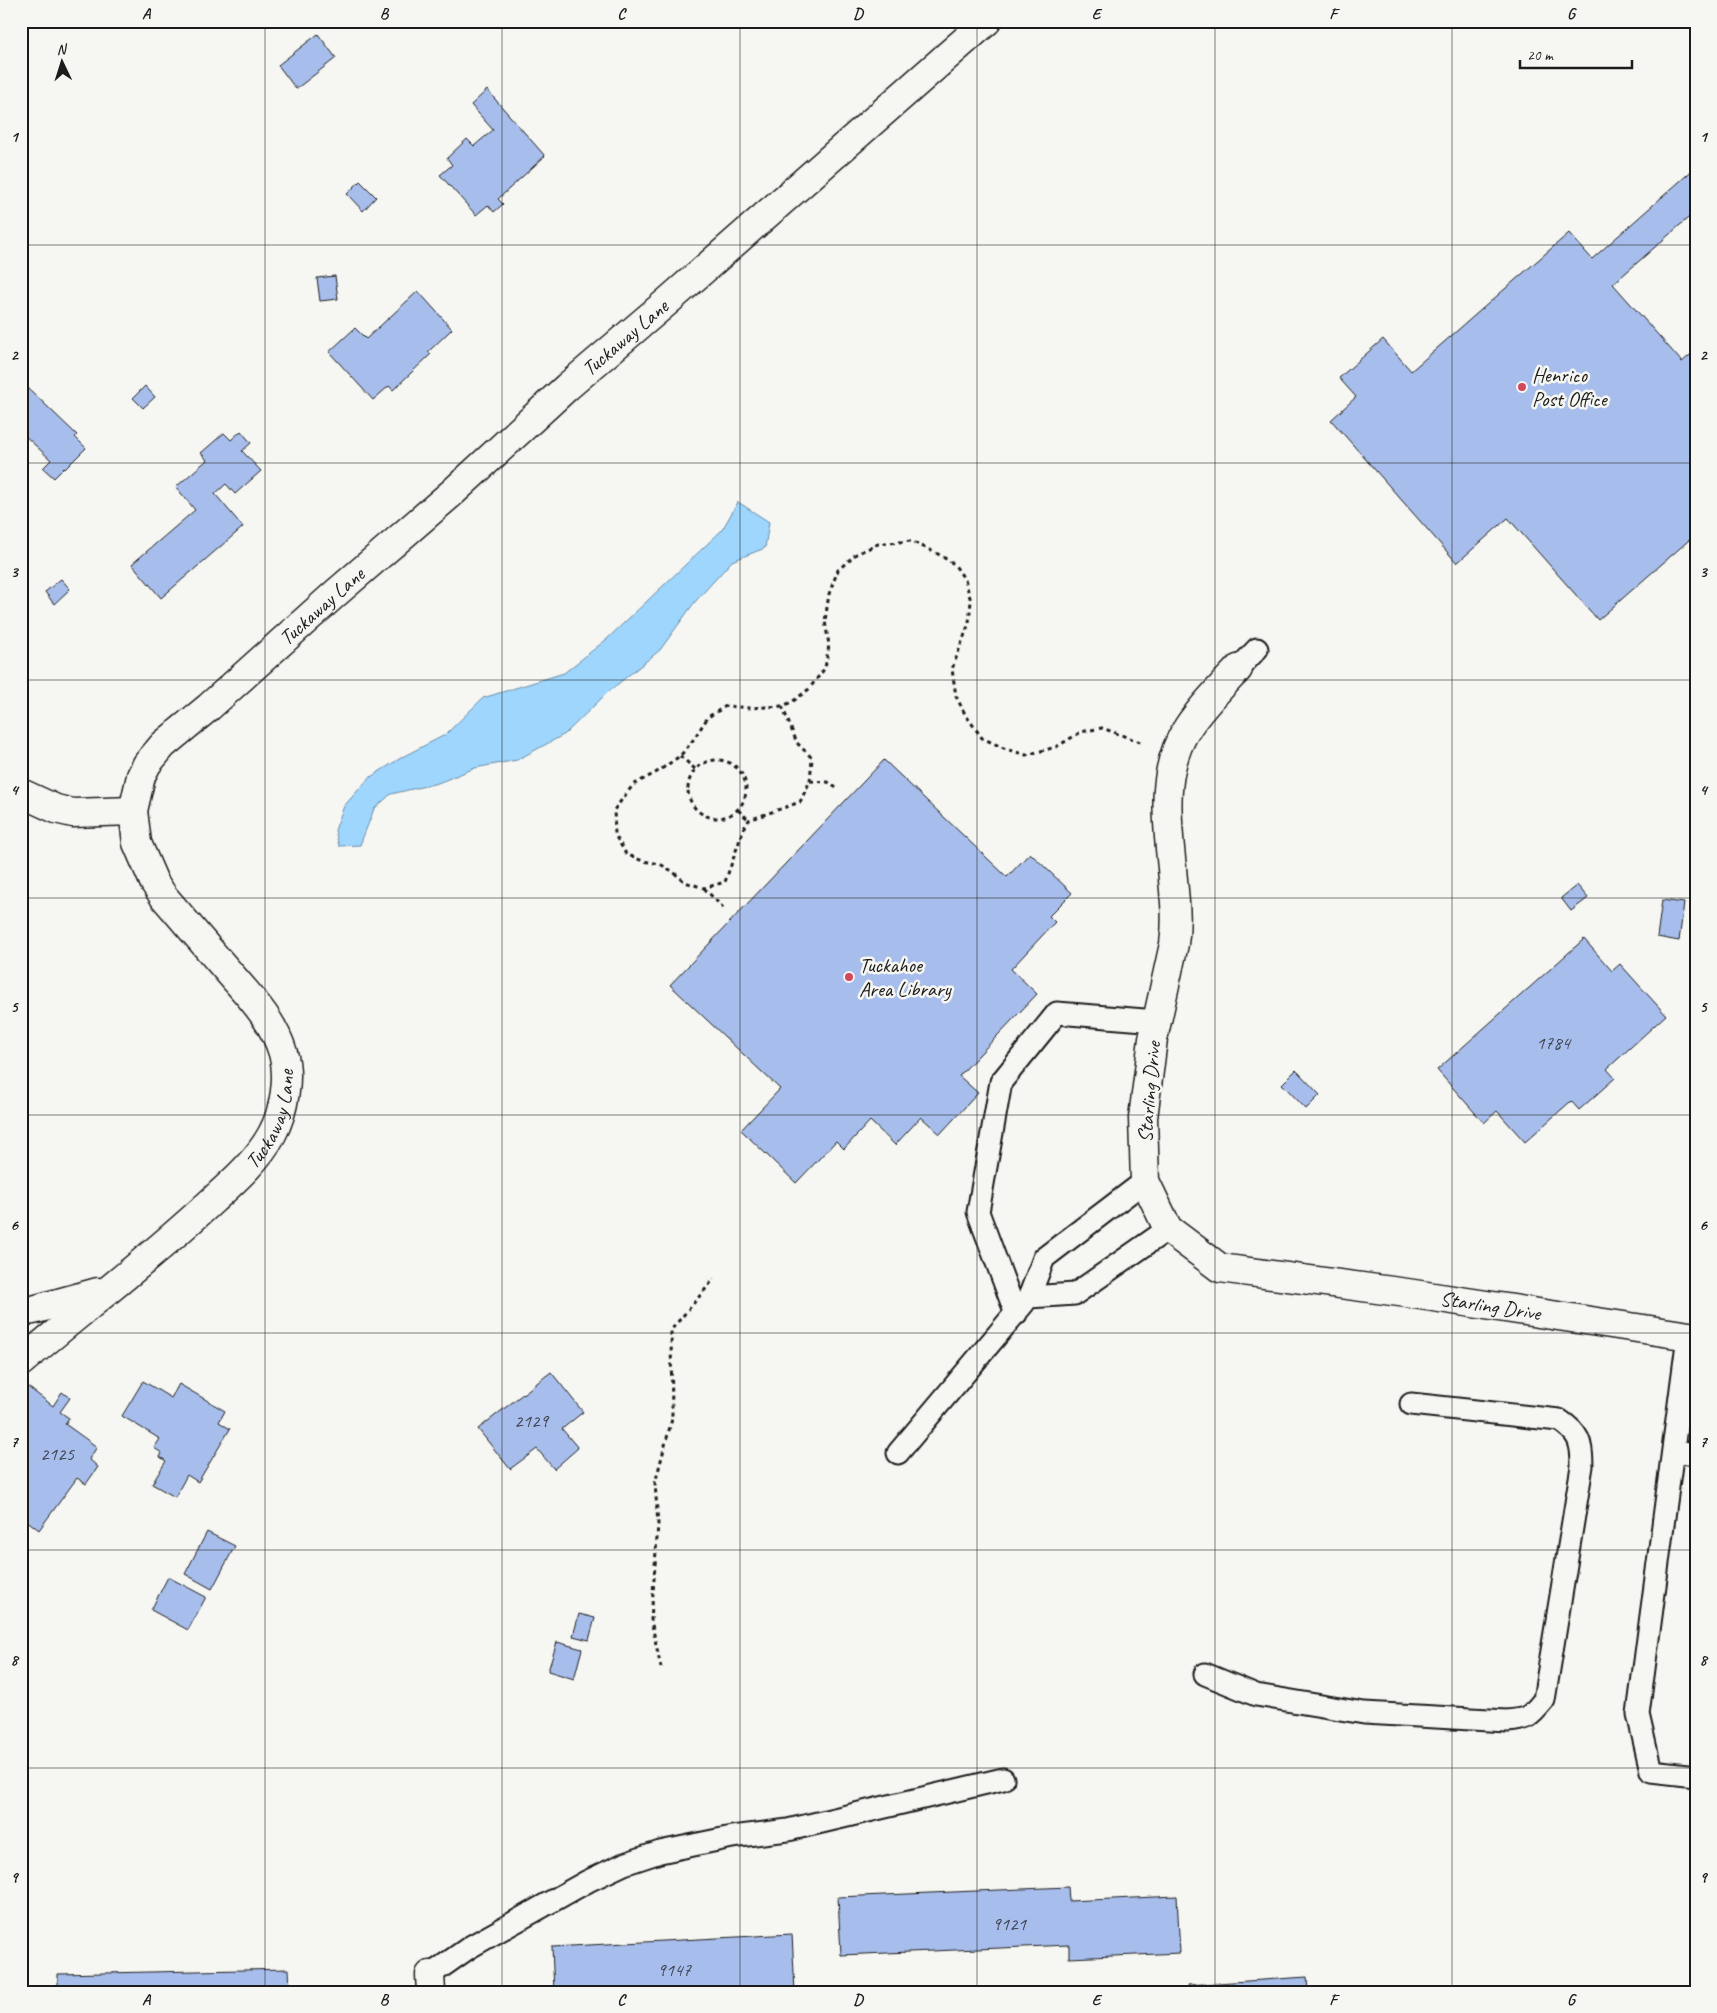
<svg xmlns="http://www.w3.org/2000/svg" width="1717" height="2013" viewBox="0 0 1717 2013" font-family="Caveat,sans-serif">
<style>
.water{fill:#9ed6fe;stroke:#6a8ca4}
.building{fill:#a7beec;stroke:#1c1c1c}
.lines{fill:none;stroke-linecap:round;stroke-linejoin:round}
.service-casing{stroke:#1c1c1c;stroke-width:25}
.minor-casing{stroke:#1c1c1c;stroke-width:31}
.path{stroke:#1c1c1c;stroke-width:3;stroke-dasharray:4 4;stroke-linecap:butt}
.service{stroke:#f6f6f2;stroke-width:21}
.minor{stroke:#f6f6f2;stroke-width:28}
.grid{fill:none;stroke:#1c1c1c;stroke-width:1;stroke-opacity:0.55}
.poi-dot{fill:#d1495b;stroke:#f6f6f2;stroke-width:2}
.labels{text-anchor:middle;stroke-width:5;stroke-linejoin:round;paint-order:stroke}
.number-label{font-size:19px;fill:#3f4450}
.street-label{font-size:21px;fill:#1c1c1c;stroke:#f6f6f2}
.poi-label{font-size:21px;fill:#1c1c1c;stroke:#f6f6f2;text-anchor:start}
.neatline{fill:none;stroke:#1c1c1c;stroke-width:2}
.grid-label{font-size:16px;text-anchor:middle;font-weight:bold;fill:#1c1c1c}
</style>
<rect width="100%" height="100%" fill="#f6f6f2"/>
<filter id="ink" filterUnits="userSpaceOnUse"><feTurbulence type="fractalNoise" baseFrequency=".02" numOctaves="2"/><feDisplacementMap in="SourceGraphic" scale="10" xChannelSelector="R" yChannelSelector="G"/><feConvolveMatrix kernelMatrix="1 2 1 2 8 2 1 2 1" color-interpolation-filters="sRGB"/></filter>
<g filter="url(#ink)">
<path class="water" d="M738,502L769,522L765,548L732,561L694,603L660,650L608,692L565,734L517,760L475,768L438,783L391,794L374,809L360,845L339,846L335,830L344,806L369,778L404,756L445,735L483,698L564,673L607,639L722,530Z"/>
<path class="building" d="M318,34L336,58L296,89L278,65Z
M487,90L545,156L498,199L503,204L494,212L488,205L476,215L440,175L452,165L447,158L467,139L474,146L493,130L471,105Z
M1696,167V211L1613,284L1682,362L1696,350V534L1598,620L1508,518L1457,563L1331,420L1356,397L1339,378L1383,339L1411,371L1569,233L1592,259Z
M360,181L376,197L363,211L347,194Z
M335,276L338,299L320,301L317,278Z
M418,291L452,329L428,352L431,354L393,390L389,386L373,400L329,352L355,328L366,339Z
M145,386L155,397L143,408L133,398Z
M27,387L77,435L75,437L86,448L65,469L64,468L54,478L43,468L51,460L21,432V392Z
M241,431L251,443L242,451L261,471L235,494L226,484L215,494L243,527L161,598L132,564L195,510L176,487L207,460L201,453L224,433L231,440Z
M21,523L29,532L21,539Z
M61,579L70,589L54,604L45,592Z
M884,760L1007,877L1030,853L1072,893L1049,916L1055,922L1011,969L1037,994L959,1076L978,1093L940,1134L921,1117L895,1145L870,1121L844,1149L836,1141L796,1183L741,1130L780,1089L670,985Z
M1577,885L1588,898L1571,911L1561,898Z
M1662,900L1684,903L1679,941L1657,937Z
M1584,939L1612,971L1620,964L1666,1015L1607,1069L1615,1078L1579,1110L1571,1101L1525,1142L1497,1111L1484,1123L1437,1070Z
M1296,1070L1320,1095L1306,1109L1282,1084Z
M551,1372L583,1412L562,1429L578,1448L554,1469L537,1449L510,1469L478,1429Z
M143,1381L171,1398L179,1384L225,1411L219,1422L230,1429L198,1482L187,1475L175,1497L152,1484L166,1461L160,1457L162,1453L154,1448L160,1439L122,1416Z
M28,1387L53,1406L62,1392L70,1398L60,1412L69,1418L65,1424L97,1447L89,1459L98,1467L86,1484L77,1478L39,1530L21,1516V1397Z
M207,1532L235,1546L212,1589L185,1574Z
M168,1577L206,1597L188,1630L151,1610Z
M579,1614L595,1618L589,1640L573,1636Z
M557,1642L582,1649L574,1679L548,1671Z
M1068,1887L1069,1901L1177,1896L1180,1953L1069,1958V1945L841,1955L838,1897Z
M792,1934L795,1992H554L552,1947Z
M289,1969L290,1992H58V1974Z
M1307,1977L1308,1992H1189L1188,1985Z"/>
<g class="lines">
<defs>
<path id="service" d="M1238,669L1257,649
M1145,1181L1044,1258L1029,1297L1075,1294L1168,1229
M1016,1314L978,1212L1001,1082L1057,1013L1157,1021
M1688,1336L1638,1714L1651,1771L1696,1776
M1673,1451L1696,1454
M898,1453L1024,1303
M1205,1674L1256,1695L1364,1713L1507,1721C1529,1719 1530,1717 1544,1700L1582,1466C1582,1442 1579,1433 1559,1420L1411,1404
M430,1975L470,1947L588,1881L624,1864L660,1852L732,1837L788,1830L1003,1779"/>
<g id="minor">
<path id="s1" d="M1238,669C1221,687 1202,706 1188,727C1160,769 1167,821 1172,868C1174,894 1178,918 1174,944L1153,1039L1143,1118L1145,1181L1168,1229L1220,1268L1407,1293L1696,1337"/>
<path d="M21,793L56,809L73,813L133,811"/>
<path d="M21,1312L33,1310L98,1292"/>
<path id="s2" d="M21,1362C85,1308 151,1258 212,1201C234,1181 258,1160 272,1134C284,1112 290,1077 283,1053C273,1019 248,995 226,969C205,945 185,921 164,897L154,882L137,843L133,811L141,776L147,764L163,745L209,707L336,593L453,492L567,387L668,301L987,21"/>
<path d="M430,1975L431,1992"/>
</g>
</defs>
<use href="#service" class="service-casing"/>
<use href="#minor" class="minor-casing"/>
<path class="path" d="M782,706L797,743L812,758L810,781L800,802L749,820L744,828L725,882L704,888L685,882L672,871L660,864L643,861L626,854L615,835L614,810L633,785L657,772L680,756L691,743L708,717L726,706L751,708L782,706L792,702L809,689L825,668L829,645L825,621L829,594L838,570L856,554L878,544L911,541L938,554L954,564L965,580L971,601L969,623L952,669L956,696L965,714L982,738L1006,749L1026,755L1056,747L1081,732L1102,728L1143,743
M680,756L695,769
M688 789a29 29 0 1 1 58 0a29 29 0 1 1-58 0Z
M810,781L828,782L839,790
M738,810L749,820
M704,888L726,911
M661,1668L651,1620L658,1524L655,1483L672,1419L671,1330L714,1279"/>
<use href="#service" class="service"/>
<use href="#minor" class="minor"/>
</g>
</g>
<path class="grid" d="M265,21V1992M502,21V1992M740,21V1992M977,21V1992M1215,21V1992M1452,21V1992M21,245H1696M21,463H1696M21,680H1696M21,898H1696M21,1115H1696M21,1333H1696M21,1550H1696M21,1768H1696"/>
<g class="poi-dot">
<circle cx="1522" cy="387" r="5"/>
<circle cx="849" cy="977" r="5"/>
</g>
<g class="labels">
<g class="number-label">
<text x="1553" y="1049">1784</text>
<text x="531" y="1427">2129</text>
<text x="57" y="1460">2125</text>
<text x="1009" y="1930">9121</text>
<text x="674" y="1976">9147</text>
</g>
<g class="street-label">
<text dy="7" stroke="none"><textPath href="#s2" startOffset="1404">Tuckaway Lane</textPath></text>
<text dy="7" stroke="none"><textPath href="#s2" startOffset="999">Tuckaway Lane</textPath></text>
<text transform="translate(1149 1092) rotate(-85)" y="7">Starling Drive</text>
<text dy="7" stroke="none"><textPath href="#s2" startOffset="354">Tuckaway Lane</textPath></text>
<text dy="7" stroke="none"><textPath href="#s1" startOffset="929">Starling Drive</textPath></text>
</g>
<g class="poi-label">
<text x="1532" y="382">Henrico<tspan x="1532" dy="24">Post Office</tspan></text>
<text x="859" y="972">Tuckahoe<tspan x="859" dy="24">Area Library</tspan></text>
</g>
</g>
<rect width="1717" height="2013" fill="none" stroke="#f6f6f2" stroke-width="55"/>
<g transform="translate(62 62) rotate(356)" stroke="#f6f6f2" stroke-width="4" paint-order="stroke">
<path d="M0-4L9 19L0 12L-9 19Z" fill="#1c1c1c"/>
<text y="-8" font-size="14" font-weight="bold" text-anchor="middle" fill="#1c1c1c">N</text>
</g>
<path d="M1520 60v8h112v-8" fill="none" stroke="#1c1c1c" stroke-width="2.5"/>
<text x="1527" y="60" font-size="15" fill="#1c1c1c" stroke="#f6f6f2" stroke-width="4" paint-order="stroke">20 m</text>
<rect x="28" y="28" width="1662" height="1958" class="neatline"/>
<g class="grid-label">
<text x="146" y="19">A</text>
<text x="384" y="19">B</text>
<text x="621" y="19">C</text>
<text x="858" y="19">D</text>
<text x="1096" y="19">E</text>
<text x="1333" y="19">F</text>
<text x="1571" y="19">G</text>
<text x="14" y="142">1</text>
<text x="1703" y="142">1</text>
<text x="14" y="360">2</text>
<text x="1703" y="360">2</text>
<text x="14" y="577">3</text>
<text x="1703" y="577">3</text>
<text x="14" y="795">4</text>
<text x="1703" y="795">4</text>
<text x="14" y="1012">5</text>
<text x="1703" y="1012">5</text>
<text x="14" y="1230">6</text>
<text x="1703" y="1230">6</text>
<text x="14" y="1447">7</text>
<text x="1703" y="1447">7</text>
<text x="14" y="1665">8</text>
<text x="1703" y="1665">8</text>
<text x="14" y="1882">9</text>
<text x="1703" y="1882">9</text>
<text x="146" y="2005">A</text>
<text x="384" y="2005">B</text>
<text x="621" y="2005">C</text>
<text x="858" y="2005">D</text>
<text x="1096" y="2005">E</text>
<text x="1333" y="2005">F</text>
<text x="1571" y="2005">G</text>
</g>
</svg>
